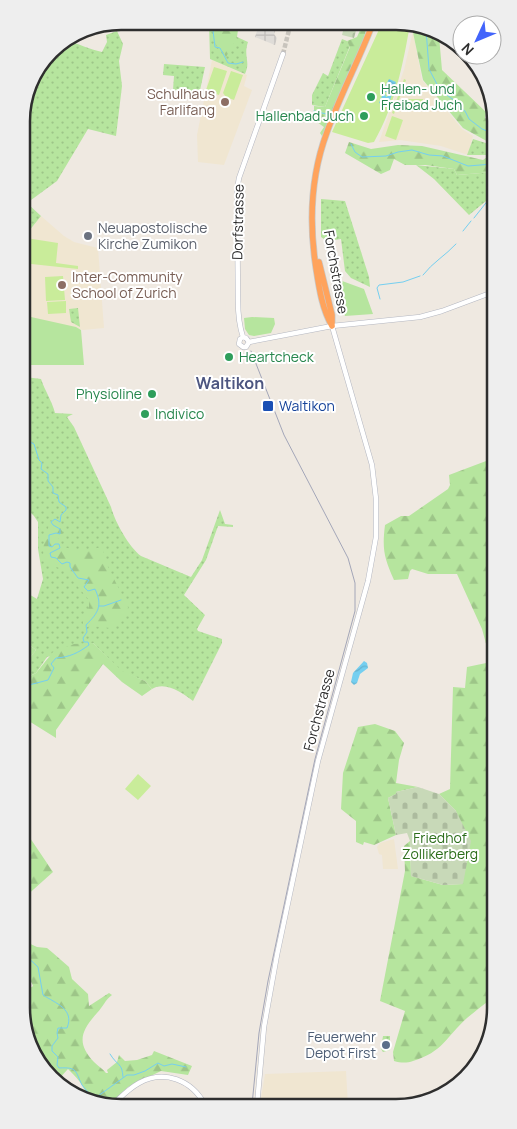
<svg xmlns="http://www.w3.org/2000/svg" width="517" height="1129" viewBox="0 0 517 1129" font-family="Manrope,sans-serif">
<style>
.education{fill:#f0e6d1}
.grass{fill:url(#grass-dots)}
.forest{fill:url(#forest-firs)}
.cemetery{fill:url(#cemetery-stones)}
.garden{fill:#b6e59e}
.pitch{fill:#c9ec9a}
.plaza{fill:url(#plaza-grid)}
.water{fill:url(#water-waves)}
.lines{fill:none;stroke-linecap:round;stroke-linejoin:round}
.stream{stroke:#75cff0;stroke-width:1}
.secondary-tunnel{stroke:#c8c4bd;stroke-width:4.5;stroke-dasharray:4.5 2;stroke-linecap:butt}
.secondary-casing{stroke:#b4b7c1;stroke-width:5.5}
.highway-casing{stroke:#c9c9c9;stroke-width:7}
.secondary{stroke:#fff;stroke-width:4.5}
.highway{stroke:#ffa35c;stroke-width:5.5}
.rail{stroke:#a3a6b8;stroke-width:1}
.leisure-dot{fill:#2e9e5b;stroke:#fff;stroke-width:2}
.education-dot{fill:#8d6e63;stroke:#fff;stroke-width:2}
.worship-dot{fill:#6b7280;stroke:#fff;stroke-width:2}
.transit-dot{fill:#1a4fb4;stroke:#fff;stroke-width:2}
.service-dot{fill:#5c6f8a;stroke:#fff;stroke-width:2}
.labels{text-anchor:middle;stroke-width:4;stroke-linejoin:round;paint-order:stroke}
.leisure-label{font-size:14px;fill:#27864d;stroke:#fff;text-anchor:start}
.education-label{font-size:14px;fill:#785e54;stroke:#fff;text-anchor:end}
.street-label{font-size:14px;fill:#2e2e2e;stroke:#fff}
.worship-label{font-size:14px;fill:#5b616d;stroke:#fff;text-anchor:start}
.transit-label{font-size:14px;fill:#164399;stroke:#fff;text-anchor:start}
.park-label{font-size:14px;fill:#2c6e1b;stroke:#fff}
.service-label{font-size:14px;fill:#4e5e75;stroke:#fff;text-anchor:end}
.quarter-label{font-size:16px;font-weight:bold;fill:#4d5680;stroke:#fff}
.rim{fill:none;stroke:#2e2e2e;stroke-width:2.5}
</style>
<defs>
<pattern id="grass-dots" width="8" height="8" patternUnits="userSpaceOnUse" patternTransform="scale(1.25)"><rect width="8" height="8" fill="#b6e59e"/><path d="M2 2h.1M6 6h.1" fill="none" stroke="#9dc588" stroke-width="1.8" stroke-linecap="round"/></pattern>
<pattern id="forest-firs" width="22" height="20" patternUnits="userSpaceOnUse" patternTransform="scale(1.25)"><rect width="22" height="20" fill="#b6e59e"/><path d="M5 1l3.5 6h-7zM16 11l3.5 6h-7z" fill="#9dc588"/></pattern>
<pattern id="cemetery-stones" width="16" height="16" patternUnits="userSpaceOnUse" patternTransform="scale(1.25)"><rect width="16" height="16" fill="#c8d9b8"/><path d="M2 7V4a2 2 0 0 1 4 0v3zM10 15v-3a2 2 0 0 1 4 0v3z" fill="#acbb9e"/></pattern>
<pattern id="plaza-grid" width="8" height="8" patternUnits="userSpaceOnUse" patternTransform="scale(1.25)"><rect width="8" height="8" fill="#dfdcd8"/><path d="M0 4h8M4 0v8" fill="none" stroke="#c0bdba"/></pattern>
<pattern id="water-waves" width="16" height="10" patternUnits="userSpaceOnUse" patternTransform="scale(1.25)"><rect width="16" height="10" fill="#75cff0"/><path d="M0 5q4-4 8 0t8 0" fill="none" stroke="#66b2ce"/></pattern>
</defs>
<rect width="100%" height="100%" fill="#efe9e1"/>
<path class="education" d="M413,31L422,80L462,129L473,136L468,155L441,146L400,140L379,142L404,70Z
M212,60L247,75L244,86L252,90L224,165L198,162L197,135Z
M41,216L64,236L74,242L98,248L104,328L83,330L22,316V244L29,231Z
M394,839L398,869H383L382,855L379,854L377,847L380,843Z
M346,1071L348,1105H263L261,1098L265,1074Z"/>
<path class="grass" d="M209,22H234L231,27L238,30L237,37L248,42C243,57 251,61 245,74L210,59Z
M117,31L123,44L119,61L122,86L116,136L88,129L57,181L27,203L41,216L29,231L22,244L21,115L31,77L55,46L66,40C79,44 89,49 102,52L107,42L106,35Z
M342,39L347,41L350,46L325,107L312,105V95L323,73L328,76Z
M164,64L205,67L199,95L173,90L174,76L163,75Z
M473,139L492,145V153L488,155H467Z
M416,165L454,169L457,175L493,172V191L486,201L469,215L434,179Z
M321,199L345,201L369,277L370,287L351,278L345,271L341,239L327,241L321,237Z
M78,308L80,327L71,322L69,309Z
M22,373H25V377L41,379C45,391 52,401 55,413L73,414L67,417L74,427L111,507C115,522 129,547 141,556L191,577L202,560L220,510L225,524L233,525V527L218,526L206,560L184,595L205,615L197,629L198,631L222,639V643L193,701C182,693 166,681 152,689L145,681L122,672L93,643L47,657L36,673L28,677L23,682V667L36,650L23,640V601L27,593L37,599L43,579L38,549V522L34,516L23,505V418L30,417C28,402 22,388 22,373Z
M383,1036H390V1050L383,1052L381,1049Z"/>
<path class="forest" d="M211,22H222L223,25L238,30L233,36L235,41L226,57L221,48L216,46L213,32L210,31L209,25Z
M363,23H368L363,41L322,136L320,133L324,127L314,120V106L325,107L350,47L347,41L357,37Z
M411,23H415L439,36L442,70L486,112L485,118L492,122V144L463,128L423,80Z
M349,142L371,149L398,145L422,146L483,160L492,153L493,172L457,175L454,169L425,165H405L394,159L390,170L381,174L345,153Z
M22,383C25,394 28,405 30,417L23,418Z
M494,458L495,997C486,1002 476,1011 467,1018C446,1037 443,1052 413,1061C407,1063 401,1063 394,1061L393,1052L405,1011L380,1001L405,871L404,846L410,841L411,876L443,885L463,884L456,811L439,794L450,789L453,687L465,688L467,667L491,662L482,629L457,574H428L412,569L410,571L408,579L394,580C384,558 382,549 385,525L401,516H409L448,489L450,485L449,475Z
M53,518H56L61,523L59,526L63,533L58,539L62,547L83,551L102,547L108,567L128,607L127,615L120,623L110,628L91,626L83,628V619L89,607V600L64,570L44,562L43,548L50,521Z
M93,643L122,671L145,681L152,689L142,696L122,682L103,664L56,730V738L24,718L23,682L28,677L36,673L53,652L74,644Z
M375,724L395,731L404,743L399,760L396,783L418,787L396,792V794L388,798L396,835L374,845L364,842L363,845L356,842V821L341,809L343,773L358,727Z
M24,829L53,872L24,898Z
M24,941L37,947L47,948L53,953L69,967L72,979L88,994L89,1006L109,993L112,995C105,1000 103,1007 97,1013C81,1031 76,1043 94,1062C98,1066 102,1068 106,1073H108L107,1070L117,1062L119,1055L125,1061L137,1060L152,1055L154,1051L192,1066L188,1075L161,1071L128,1087L107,1106H102L86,1098C87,1087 75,1076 68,1069L56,1082L25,1034V992L33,986L25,968Z"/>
<path class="cemetery" d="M345,23H358L354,38L342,35Z
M418,787L439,794L456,811L471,841L463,884L443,885L411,876L410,841L407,833L396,835L388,798L396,794V792Z"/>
<path class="garden" d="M334,278L364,289L373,314L345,316Z
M22,315L76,327L81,330L84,365H26L25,373H22Z
M252,317L274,318L275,324L271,333L254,336L249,335L245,329L244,318Z
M23,640L36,650L23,667Z"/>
<path class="pitch" d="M382,23L410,24C403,65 395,105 374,142L368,143L332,132Z
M214,67L227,71L219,95L206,90Z
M231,71L243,75L234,100L226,97L223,93Z
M404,79L406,80L394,114L392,113Z
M406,99H423V110H406Z
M392,116L403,120L396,140L385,136Z
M26,238L58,243L56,263L78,266V269L22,263Z
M63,276L65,300L46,301L45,277Z
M66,301V313L48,314L47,302Z
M138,774L151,786L138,800L125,789Z"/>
<path class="plaza" d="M260,22L277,27L274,34L277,38L275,45L255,37Z"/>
<path class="water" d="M389,79L396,82L388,106L379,103L383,94L385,93L386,97L388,96V93L383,91Z
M364,661L367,663L368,668L360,674L357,683L354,685L351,682L353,673Z"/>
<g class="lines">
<path class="stream" d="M212,22L215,47L220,48L228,63L236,64L243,62
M426,29L429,69L440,90L455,101L457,105L465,111L469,119L482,129L492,133
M314,111L326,114
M341,118L348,122
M351,144L355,152L362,157L386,156L398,152L412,150L429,155L443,156L468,166L493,164
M474,218L493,194
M463,231L471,221
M423,275C432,263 446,255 456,244
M380,299L377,288L379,285L403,282L420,276
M23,404L29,419L30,442L34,444L39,460L42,463L41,469L48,474V481L53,487V493L58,495L59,502L66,507V510L61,515L60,522L55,519L51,522L53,525L60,529V534L56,533L49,535V546L52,547L55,544H59L60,548L50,553L51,557L56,558L62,564L67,562L70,563V567L78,578L89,580L84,587L88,591L95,589C103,606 98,613 86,625L87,632L83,638L84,642H88L89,645C78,653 70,657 56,658L51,664L54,668L48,680L29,685L24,697
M99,606H104L121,600
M24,954L38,967L43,995C55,1003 75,1009 67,1028H58L57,1033L58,1038L52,1046V1051L58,1057L57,1065L59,1068C78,1067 75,1071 82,1085C85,1089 89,1093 93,1097V1101
M110,1054C118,1067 122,1062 123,1077
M94,1099L127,1075H134L145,1071L158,1063L164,1066L172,1064L186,1067"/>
<path class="secondary-tunnel" d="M283,54L291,22"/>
<defs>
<path id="secondary" d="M243,337L240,339L239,344L243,347H246L249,342L246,338L243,337C239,325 238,314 238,301L237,190L239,178L283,54
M249,342L332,326L420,317L442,311L493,292
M257,1105L264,1027L277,955L318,761L368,581L376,537V499L372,465L332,326
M111,1106C120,1098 128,1089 139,1083C164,1069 192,1080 205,1105"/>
<path id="highway" d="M319,262L332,315V324
M332,326C322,309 319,287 316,268C309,223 311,175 327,132C340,95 359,60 373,23"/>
</defs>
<use href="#secondary" class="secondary-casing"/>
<use href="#highway" class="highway-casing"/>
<use href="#secondary" class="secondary"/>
<use href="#highway" class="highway"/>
<path class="rail" d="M251,351L284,435L348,558L355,583V611L315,759L268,981L259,1033L252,1105"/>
</g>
<g class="leisure-dot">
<circle cx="371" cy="97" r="5"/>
<circle cx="364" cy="116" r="5"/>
<circle cx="229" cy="357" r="5"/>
<circle cx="152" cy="394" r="5"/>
<circle cx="145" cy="414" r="5"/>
</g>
<g class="education-dot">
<circle cx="225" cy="102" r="5"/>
<circle cx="62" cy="285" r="5"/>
</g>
<circle class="worship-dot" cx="88" cy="236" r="5"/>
<rect class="transit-dot" x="262" y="400" width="12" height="12" rx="2.5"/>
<circle class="service-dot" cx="386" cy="1045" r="5"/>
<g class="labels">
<g class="leisure-label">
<text x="381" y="94">Hallen- und<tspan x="381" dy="16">Freibad Juch</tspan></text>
<text x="354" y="121" text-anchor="end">Hallenbad Juch</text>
<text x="239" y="362">Heartcheck</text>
<text x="142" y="399" text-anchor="end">Physioline</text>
<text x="155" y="419">Indivico</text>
</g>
<g class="education-label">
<text x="215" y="99">Schulhaus<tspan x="215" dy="16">Farlifang</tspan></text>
<text x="72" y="282" text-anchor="start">Inter-Community<tspan x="72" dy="16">School of Zurich</tspan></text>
</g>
<g class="street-label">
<text transform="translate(238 222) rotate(-89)" y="5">Dorfstrasse</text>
<text transform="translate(336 272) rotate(80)" y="5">Forchstrasse</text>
<text transform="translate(319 710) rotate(-75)" y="5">Forchstrasse</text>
</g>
<g class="worship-label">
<text x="98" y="233">Neuapostolische<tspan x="98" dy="16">Kirche Zumikon</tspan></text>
</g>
<g class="transit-label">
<text x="279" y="411">Waltikon</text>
</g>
<g class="park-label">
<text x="440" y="843">Friedhof<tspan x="440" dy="16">Zollikerberg</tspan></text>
</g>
<g class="service-label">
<text x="376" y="1042">Feuerwehr<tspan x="376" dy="16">Depot First</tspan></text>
</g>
<g class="quarter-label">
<text x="230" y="389">Waltikon</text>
</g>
</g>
<path d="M0 0H517V1129H0ZM121 30H396A91 91 0 0 1 487 121V1008A91 91 0 0 1 396 1099H121A91 91 0 0 1 30 1008V121A91 91 0 0 1 121 30Z" fill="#eee" fill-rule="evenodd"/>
<path class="rim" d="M121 30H396A91 91 0 0 1 487 121V1008A91 91 0 0 1 396 1099H121A91 91 0 0 1 30 1008V121A91 91 0 0 1 121 30Z"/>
<g transform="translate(477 40) rotate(226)"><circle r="24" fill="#ffffff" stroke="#ababab"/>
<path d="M0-4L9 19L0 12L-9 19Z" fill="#4264fb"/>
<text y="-8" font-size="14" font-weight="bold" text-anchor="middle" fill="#2e2e2e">N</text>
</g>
</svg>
